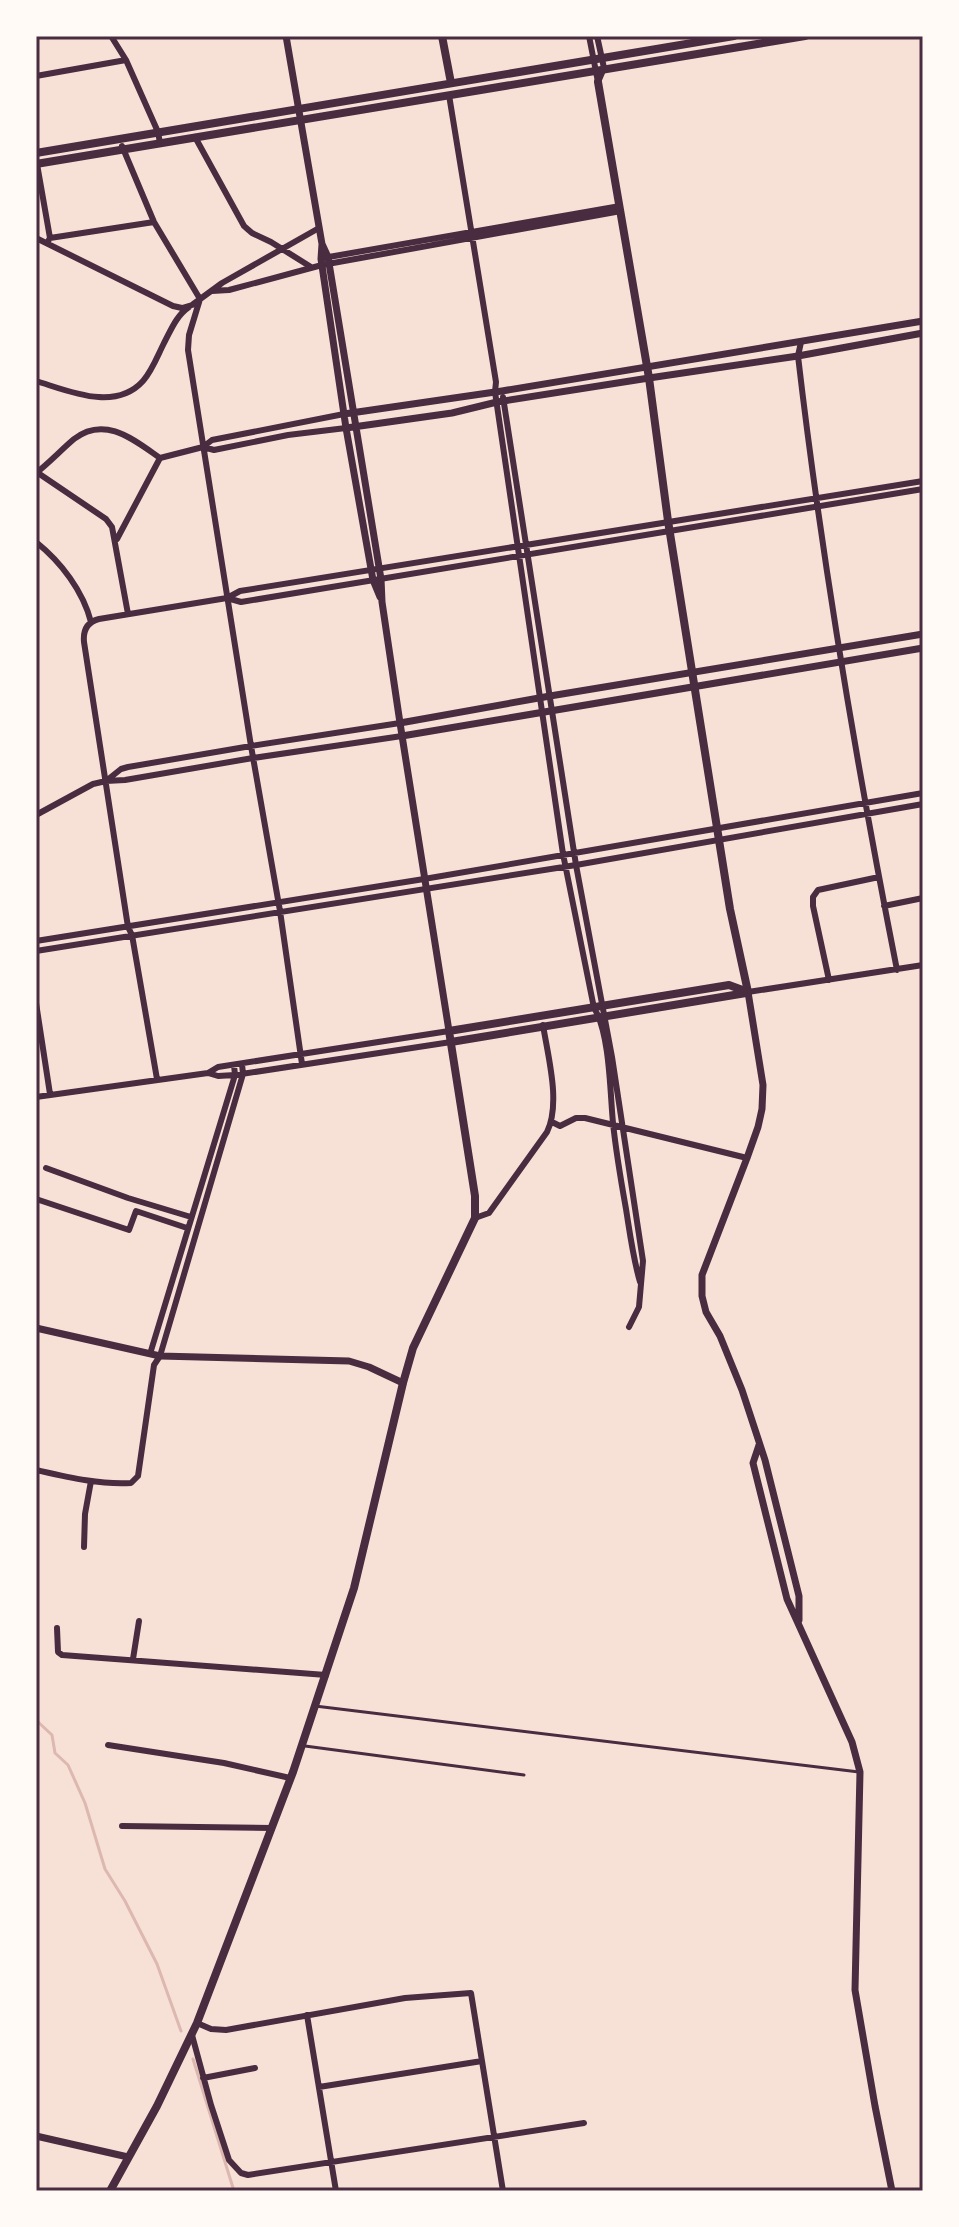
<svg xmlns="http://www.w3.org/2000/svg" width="959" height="2227" viewBox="0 0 959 2227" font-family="'Times New Roman',serif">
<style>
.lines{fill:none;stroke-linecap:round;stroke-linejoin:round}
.stream{stroke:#dcb8b0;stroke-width:3}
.service{stroke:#4a2c40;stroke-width:3}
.minor{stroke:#4a2c40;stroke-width:6}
.tertiary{stroke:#4a2c40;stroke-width:7}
.secondary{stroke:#4a2c40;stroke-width:8}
.neatline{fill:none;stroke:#4a2c40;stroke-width:3}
</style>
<rect width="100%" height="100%" fill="#f7e1d7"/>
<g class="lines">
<path class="stream" d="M36,1703L37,1721L52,1735L55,1753L68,1765L85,1803L105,1869L125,1901L157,1964L181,2031
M193,2059L234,2191"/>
<path class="service" d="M315,1706L859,1772
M305,1746L524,1775"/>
<path class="minor" d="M111,36L126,60L158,132L160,143
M589,36L598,82
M597,36L604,68L598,82
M36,76L126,60
M449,95L496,382L495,392L563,854L594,1008C610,1033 610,1093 613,1123C616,1152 621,1181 626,1209C630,1234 633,1258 640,1282
M195,137L244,226L252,233L271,242L311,267
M122,146L154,222L200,299
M37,164L50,238
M36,238L173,306L182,308L192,305L222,283L319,228
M47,243L50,238L154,222
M323,258L620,206
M212,291L229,290L322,265L621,211
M200,299L189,335L188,350L251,746L280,911L302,1064
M801,342L798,356C822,562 857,767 897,970
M36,381C69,391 115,412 143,381C152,371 158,355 164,343C171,330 176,316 189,307
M503,397L576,865L612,1057L643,1261L639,1307L629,1327
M203,447L214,450L288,435L346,428
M160,458L203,447L212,440L344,414
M36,473C49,463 61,450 74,439C105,415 134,440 160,458
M38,473L106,519L112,527L128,614
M117,539L160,458
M36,542C61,562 83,591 91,622
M227,598L241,602L923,489
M106,781L121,769L128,767L251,746L400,723
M36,815L93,784L106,781L125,780L253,758L402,736
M884,906L923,898
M36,941L424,879L923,793
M36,951L576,865L923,804
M829,980L813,906V897L818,890L879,877
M748,992L923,965
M36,1003L50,1094
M208,1073L218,1076L235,1075L451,1042
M157,1079L132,935L128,927L84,642C83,631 87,622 99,619L227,598L240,591L923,481
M36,1097L208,1073L218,1067L449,1031
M552,1122L560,1126L576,1118H585L747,1158
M46,1168L128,1198L191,1217
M36,1199L129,1230L136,1211L187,1228
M475,1218L489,1213L547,1132C561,1103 548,1057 543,1025
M150,1354L235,1075L234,1065
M36,1470C67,1477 100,1485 131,1483L138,1476L154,1365L160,1356L243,1074L242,1064
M84,1547L85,1514L91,1481
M57,1628L58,1652L62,1655L326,1675
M133,1659L139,1621
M108,1745L224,1763L290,1778
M122,1826L272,1828
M307,2015L336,2191
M197,2023L211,2029L226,2030L405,1998L471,1993L503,2191
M192,2035L211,2105L229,2160L241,2173L248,2175L584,2123
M203,2078L255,2068
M319,2087L482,2061"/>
<path class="tertiary" d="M286,36L322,244L328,257L381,579L382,602L400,723L449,1031
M322,244L321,259L346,428L373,580L380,597
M344,414L502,391L923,321
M346,428L452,413L497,402L649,378L798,356L923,333
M400,723L550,696L923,634
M402,736L923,648
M748,992L763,1085L762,1109L758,1127L747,1158L702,1275V1296L706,1312L720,1336L742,1390L765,1460L799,1596V1620
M36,1328L160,1356L349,1361L369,1367L403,1383
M759,1445L753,1463L787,1599L852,1742L860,1772L855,1990L875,2106L892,2191
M36,2136L128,2157"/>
<path class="secondary" d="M442,36L451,83
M598,82L649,378L668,521L730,909L748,992
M36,153L734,36
M36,164L805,36
M451,1042L746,993
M110,2191L157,2106L197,2023L293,1772L354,1588L403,1383L413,1348L475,1218V1196L449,1031L729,985L748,992"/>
</g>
<rect width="959" height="2227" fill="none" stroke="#fffaf5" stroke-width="76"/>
<rect x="38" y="38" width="883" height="2151" class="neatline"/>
</svg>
